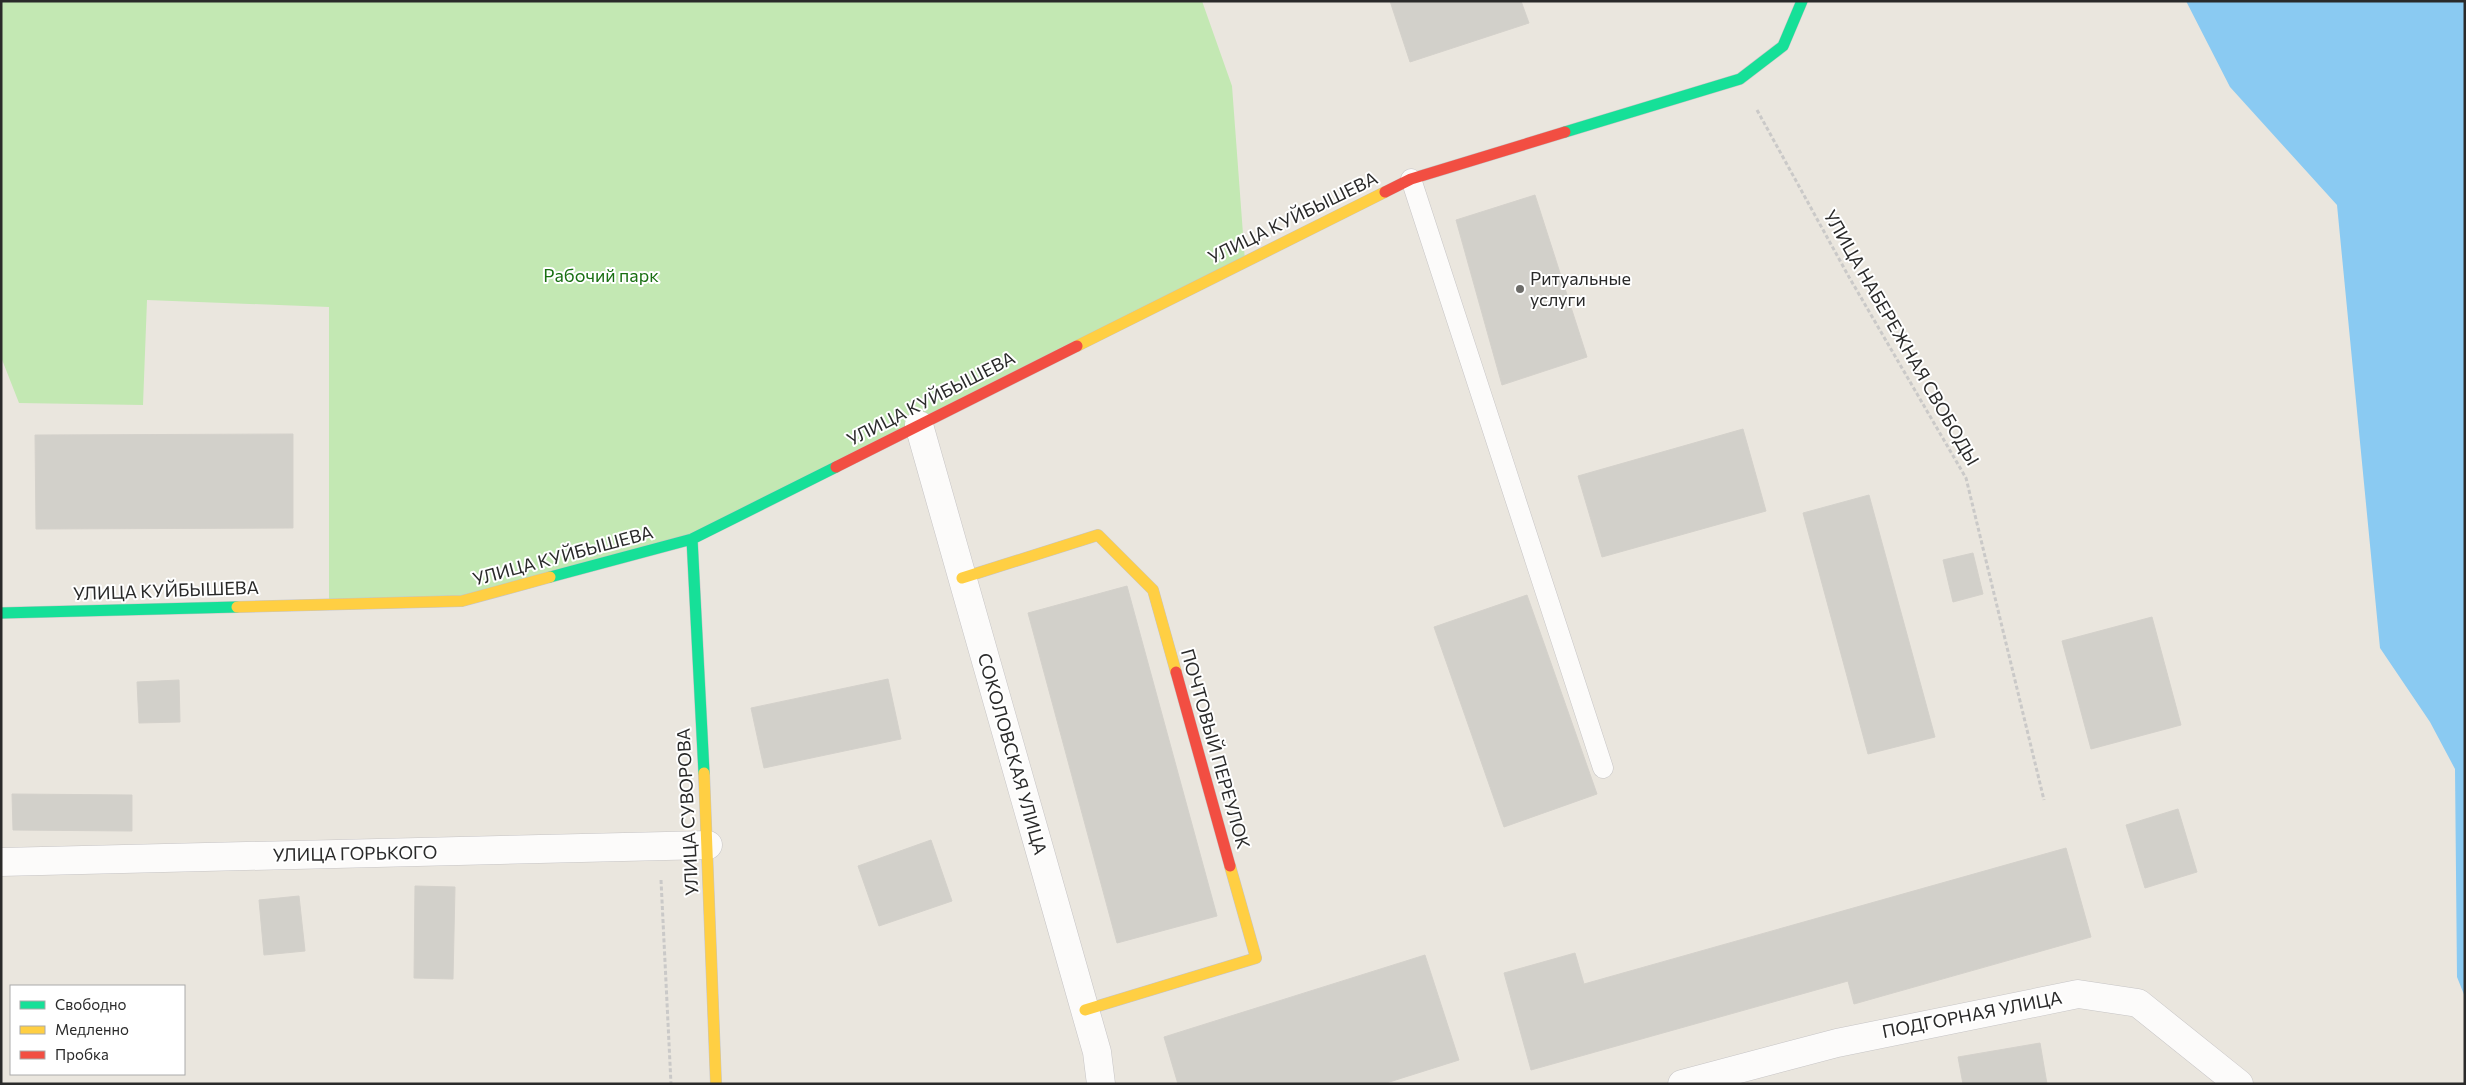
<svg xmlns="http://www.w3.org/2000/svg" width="2466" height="1085" viewBox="0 0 2466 1085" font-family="Commissioner,sans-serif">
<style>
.green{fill:#c3e8b3}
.water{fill:#8acaf2}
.building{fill:#d2d0ca;stroke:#d4d1cb}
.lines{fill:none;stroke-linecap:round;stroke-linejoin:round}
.lane-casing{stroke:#c6c4c5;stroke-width:21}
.street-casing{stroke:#c6c4c5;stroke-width:29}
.fast-casing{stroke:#c6c4c5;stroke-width:12}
.slow-casing{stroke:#c6c4c5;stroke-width:12}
.jam-casing{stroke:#c6c4c5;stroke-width:12}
.path{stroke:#cac9c8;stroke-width:3;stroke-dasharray:4 2.5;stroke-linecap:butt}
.lane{stroke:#fcfbfa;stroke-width:20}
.street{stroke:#fcfbfa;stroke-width:28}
.fast{stroke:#16e098;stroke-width:11}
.slow{stroke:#ffcf43;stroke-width:11}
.jam{stroke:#f24e42;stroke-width:11}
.poi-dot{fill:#6d6c69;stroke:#fff;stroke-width:2}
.labels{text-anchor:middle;stroke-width:4;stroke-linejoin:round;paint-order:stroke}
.street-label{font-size:18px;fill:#2a2a2a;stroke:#fff}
.park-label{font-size:18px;fill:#196f12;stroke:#fff}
.poi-label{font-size:18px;fill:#2a2a2a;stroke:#fff;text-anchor:start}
</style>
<rect width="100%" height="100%" fill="#eae6de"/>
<path class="green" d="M1,1H1202L1232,86L1245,261L692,539L462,601L329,604V307L147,300L143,405L19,403L1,357Z"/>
<path class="water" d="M2186,1H2465V997L2457,977L2455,769L2430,722L2380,648L2337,205L2230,87Z"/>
<path class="building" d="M1390,1H1521L1529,23L1410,62Z
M1535,195L1587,357L1502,385L1456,220Z
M1743,429L1766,511L1602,557L1578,476Z
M293,434V528L36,529L35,435Z
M1869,495L1935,737L1868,754L1803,513Z
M1973,553L1983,594L1953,602L1943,560Z
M1127,586L1217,916L1117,943L1028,613Z
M1527,595L1597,794L1504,827L1434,627Z
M2152,617L2181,725L2091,749L2062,641Z
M888,679L901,739L764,768L751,708Z
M179,680L180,722L139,723L137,682Z
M12,794L132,795V831L13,830Z
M2178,809L2197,872L2145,888L2126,825Z
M931,840L952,901L879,926L858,866Z
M2066,848L2091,937L1854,1004L1848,981L1531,1070L1504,973L1575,953L1584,984Z
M415,886L455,887L453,979L414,978Z
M299,896L305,951L264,955L259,900Z
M1425,955L1459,1060L1383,1084H1178L1164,1037Z
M2040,1043L2047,1084H1963L1958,1057Z"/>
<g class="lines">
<defs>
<path id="lane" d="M1411,179L1603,768"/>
<path id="street" d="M919,425L1085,1010L1097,1052L1101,1084
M1,862L708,845
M1682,1084L1837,1043L2078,994L2138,1003L2239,1084"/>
<path id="fast" d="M1565,132L1740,79L1783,46L1802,1
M692,539L704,773
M550,577L692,539L836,467
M1,613L237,607"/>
<path id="slow" d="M1077,346L1385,192
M962,578L1098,535L1153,590L1176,672
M237,607L462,601L550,577
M704,773L716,1084
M1085,1010L1256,958L1230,866"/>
<path id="jam" d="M1385,192L1411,179L1565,132
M836,467L1077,346
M1176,672L1230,866"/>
</defs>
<use href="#lane" class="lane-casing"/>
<use href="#street" class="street-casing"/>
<use href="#fast" class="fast-casing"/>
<use href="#slow" class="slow-casing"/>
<use href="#jam" class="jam-casing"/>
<path class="path" d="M1757,110L1849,277L1966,478L2044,800
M661,880L671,1084"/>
<use href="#lane" class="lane"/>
<use href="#street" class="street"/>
<use href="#fast" class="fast"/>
<use href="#slow" class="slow"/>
<use href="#jam" class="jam"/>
</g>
<circle class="poi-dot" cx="1520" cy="289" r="5"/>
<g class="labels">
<g class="street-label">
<text transform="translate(1293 218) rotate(-26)" y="6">УЛИЦА КУЙБЫШЕВА</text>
<text transform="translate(1901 338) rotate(60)" y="6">УЛИЦА НАБЕРЕЖНАЯ СВОБОДЫ</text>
<text transform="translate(931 399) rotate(-27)" y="6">УЛИЦА КУЙБЫШЕВА</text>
<text transform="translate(563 556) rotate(-15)" y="6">УЛИЦА КУЙБЫШЕВА</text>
<text transform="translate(166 591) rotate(-2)" y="6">УЛИЦА КУЙБЫШЕВА</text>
<text transform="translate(1215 749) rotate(74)" y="6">ПОЧТОВЫЙ ПЕРЕУЛОК</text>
<text transform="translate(1012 754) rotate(74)" y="6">СОКОЛОВСКАЯ УЛИЦА</text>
<text transform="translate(688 812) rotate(-93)" y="6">УЛИЦА СУВОРОВА</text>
<text transform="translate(355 854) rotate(-1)" y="6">УЛИЦА ГОРЬКОГО</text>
<text transform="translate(1972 1015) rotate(-11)" y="6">ПОДГОРНАЯ УЛИЦА</text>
</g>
<g class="park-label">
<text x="601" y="282">Рабочий парк</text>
</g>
<g class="poi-label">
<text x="1530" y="285">Ритуальные<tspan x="1530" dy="21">услуги</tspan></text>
</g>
</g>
<rect width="2466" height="1085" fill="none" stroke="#2a2a2a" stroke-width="5"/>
<rect x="10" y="985" width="175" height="90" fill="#ffffff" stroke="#aaaaaa"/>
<rect x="20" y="1001" width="25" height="8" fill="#16e098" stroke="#aaaaaa"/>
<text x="55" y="1010" font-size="15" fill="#2a2a2a">Свободно</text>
<rect x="20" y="1026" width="25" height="8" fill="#ffcf43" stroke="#aaaaaa"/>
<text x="55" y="1035" font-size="15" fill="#2a2a2a">Медленно</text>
<rect x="20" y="1051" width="25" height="8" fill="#f24e42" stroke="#aaaaaa"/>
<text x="55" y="1060" font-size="15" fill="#2a2a2a">Пробка</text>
</svg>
